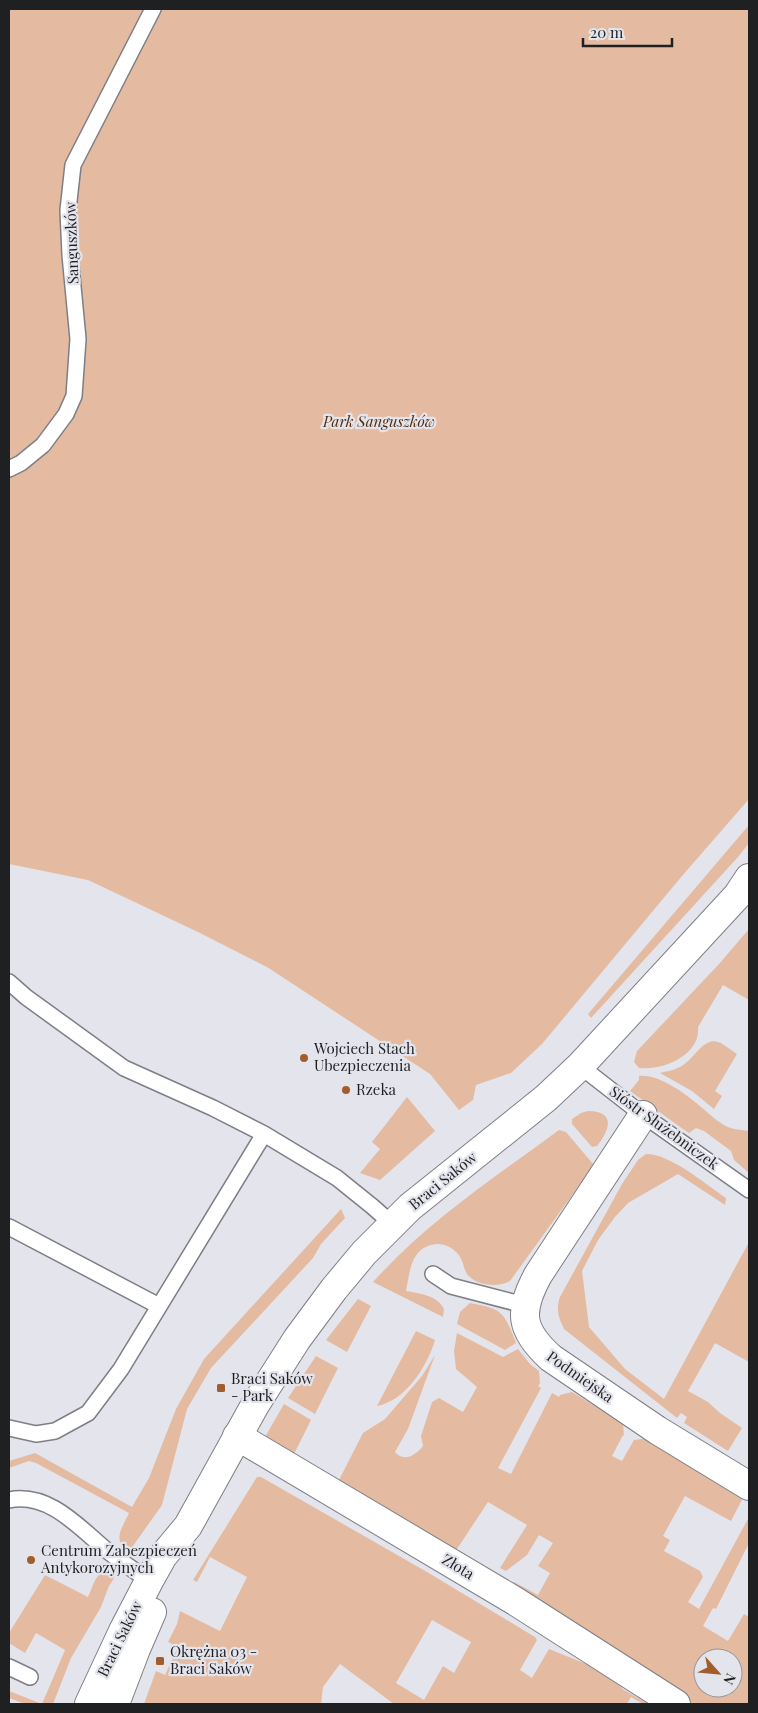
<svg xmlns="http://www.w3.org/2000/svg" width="758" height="1713" viewBox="0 0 758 1713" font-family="'Playfair Display',serif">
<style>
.green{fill:#e4bba1;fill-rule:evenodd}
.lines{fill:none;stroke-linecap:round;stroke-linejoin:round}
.service-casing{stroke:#7e7f86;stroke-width:18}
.minor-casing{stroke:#7e7f86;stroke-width:30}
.tertiary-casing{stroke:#7e7f86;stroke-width:30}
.service{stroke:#fff;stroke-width:15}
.minor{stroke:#fff;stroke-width:28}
.tertiary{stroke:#fff;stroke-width:28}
.poi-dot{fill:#a15e2c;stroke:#e3e4ec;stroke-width:2}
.labels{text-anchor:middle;stroke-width:4.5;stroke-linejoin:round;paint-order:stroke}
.street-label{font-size:15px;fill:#1f2022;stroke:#e3e4ec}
.park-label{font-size:15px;font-style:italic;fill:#522b0c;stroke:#e3e4ec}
.poi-label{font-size:15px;fill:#1f2022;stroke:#e3e4ec;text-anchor:start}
</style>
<rect width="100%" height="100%" fill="#e3e4ec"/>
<path class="green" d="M9,9H749V799L682,876L542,1044L511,1073L476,1085L473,1100L459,1110L430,1074L267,967L200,933L88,880L9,864Z
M749,825V843L738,857L591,1018L588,1014Z
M749,929V1000L723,985L698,1027C701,1055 663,1071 639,1068L634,1062L637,1051L719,964Z
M714,1041L721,1043L737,1054L715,1091L722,1096L714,1109L692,1091L660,1073C668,1071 676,1070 683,1065C695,1057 700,1043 714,1041Z
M639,1076C659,1074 686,1094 701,1107C711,1115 721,1126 734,1129C738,1130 744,1130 749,1131V1173L734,1160L731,1151L704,1131L696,1128L689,1133L683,1129L630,1091L639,1080Z
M407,1097L435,1131L380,1180L360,1173L380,1149L372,1142Z
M588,1111C617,1111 609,1131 597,1146L592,1147L572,1124V1119L581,1113Z
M559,1130L566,1132L594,1165L510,1281C498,1288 476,1286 467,1274C463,1267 463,1259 457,1253C452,1247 444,1244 437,1244C411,1246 410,1271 406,1291C421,1294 437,1295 444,1309L443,1317L373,1282C428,1221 494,1178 559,1130Z
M646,1154C671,1154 705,1184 726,1198L725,1205L678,1174L628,1203L615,1217L598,1240L582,1271L589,1327L625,1369L664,1399L749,1242V1362L715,1343L688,1391L708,1402L720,1413L742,1428L728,1451L684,1423L687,1417L681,1413L677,1418L564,1329C558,1317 556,1309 560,1297L622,1184L638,1160Z
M341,1209L345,1218L321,1244L313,1258L211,1368L187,1409L162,1505L128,1553C112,1538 122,1529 129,1513L36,1463L29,1461L9,1468V1461L35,1453L132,1507L149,1478L176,1409L204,1359Z
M358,1299L371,1306L347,1352L326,1340Z
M470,1303C503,1309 504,1312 516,1343L505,1350L457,1324L460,1312Z
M416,1331L435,1340C427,1367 405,1401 377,1406Z
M457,1333L503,1357L518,1349L530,1364L539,1371L540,1383L538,1386L541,1388L498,1468L511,1474L552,1393L559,1397L560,1395L572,1392L623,1423L624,1436L623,1435L612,1456L622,1461L634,1440L648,1438L745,1494L731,1521L685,1496L663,1536L670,1540L664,1551L700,1571L703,1577L688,1602L699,1609L749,1517V1543L716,1609L713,1608L703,1626L728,1641L744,1614L749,1617V1704H694L626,1665L579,1631L508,1588L514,1582L538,1595L550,1573L538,1566L553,1543L539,1535L527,1555L506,1571L500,1568L527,1525L488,1502L455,1552L445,1546L443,1550L398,1518L284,1455L265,1437L284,1404L311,1420L293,1456L339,1480L363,1433L385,1419L422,1376L435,1355L408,1429L395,1452C404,1463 416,1455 423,1446L421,1436L432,1402L439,1398L463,1412L477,1387L456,1369L454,1351ZM703,1658H733V1688H703Z
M316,1356L338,1368L315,1414L288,1398Z
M257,1477H261L427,1572L535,1637L537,1640L520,1670L532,1678L549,1649L596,1668L615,1681L624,1690L648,1704H643L631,1697L627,1704H394L340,1664L323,1687L321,1704H144L156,1671L165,1675L178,1647L168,1642L177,1624L180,1611L220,1631L247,1577L210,1557L197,1582L193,1580ZM432,1620L471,1642L454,1673L443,1666L424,1700L396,1683Z
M111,1570L118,1572L109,1586L101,1607L71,1658L53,1704H25L9,1698V1691L42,1704L65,1650L36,1633L25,1653L9,1643V1633L45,1575L88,1597C94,1585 95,1571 111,1570Z"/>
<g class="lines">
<defs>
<path id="service" d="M9,469L21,463L43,445L66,414L74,396L78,339L70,255L68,210L73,165L153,9
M9,982L26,997L124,1068L213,1108L264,1134L337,1178L373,1207L392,1224
M580,1066L643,1115L749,1190
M9,1227L159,1306
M433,1274L451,1286L524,1305
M9,1428L36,1434L55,1431L88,1413L121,1369L264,1134
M9,1500C48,1492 78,1526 105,1549C119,1560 134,1570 149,1581
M9,1667L30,1677"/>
<path id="minor" d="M643,1115L538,1275C518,1312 520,1330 551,1358L657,1430L749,1486
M237,1436L515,1601L676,1704"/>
<path id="tertiary" d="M89,1704L123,1631L149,1581L163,1556L188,1526L255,1405L297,1339L334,1289L364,1253L410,1207L546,1098L580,1066L737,896L749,878
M115,1704L136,1649L152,1612"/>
</defs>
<use href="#service" class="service-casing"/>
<use href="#minor" class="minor-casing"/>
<use href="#tertiary" class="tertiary-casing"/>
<use href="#service" class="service"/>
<use href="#minor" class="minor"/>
<use href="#tertiary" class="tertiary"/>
</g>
<g class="poi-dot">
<circle cx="304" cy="1058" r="5"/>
<circle cx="346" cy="1090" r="5"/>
<rect x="216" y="1383" width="10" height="10" rx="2.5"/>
<circle cx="31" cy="1560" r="5"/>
<rect x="155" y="1656" width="10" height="10" rx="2.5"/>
</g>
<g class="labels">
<g class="street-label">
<text transform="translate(72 243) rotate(-92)" y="5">Sanguszków</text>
<text transform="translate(664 1128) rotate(36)" y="5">Sióstr Służebniczek</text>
<text transform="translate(443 1181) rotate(-39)" y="5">Braci Saków</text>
<text transform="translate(580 1377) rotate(35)" y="5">Podmiejska</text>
<text transform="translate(458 1567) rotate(31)" y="5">Złota</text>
<text transform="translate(120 1639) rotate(-64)" y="5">Braci Saków</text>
</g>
<g class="park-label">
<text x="379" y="427">Park Sanguszków</text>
</g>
<g class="poi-label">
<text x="314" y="1054">Wojciech Stach<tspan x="314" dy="17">Ubezpieczenia</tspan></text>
<text x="356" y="1095">Rzeka</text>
<text x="231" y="1384">Braci Saków<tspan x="231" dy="17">- Park</tspan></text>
<text x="41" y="1556">Centrum Zabezpieczeń<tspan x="41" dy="17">Antykorozyjnych</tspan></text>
<text x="170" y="1657">Okrężna 03 -<tspan x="170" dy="17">Braci Saków</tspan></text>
</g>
</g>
<rect width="758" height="1713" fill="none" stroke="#1f2022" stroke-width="20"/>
<g transform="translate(718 1673) rotate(117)"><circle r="24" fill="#e3e4ec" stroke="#95969b"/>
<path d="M0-4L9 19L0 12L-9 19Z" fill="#a15e2c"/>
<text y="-8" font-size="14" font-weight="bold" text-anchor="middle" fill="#1f2022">N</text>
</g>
<path d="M583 38v8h89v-8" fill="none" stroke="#1f2022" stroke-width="2.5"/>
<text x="590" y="38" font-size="15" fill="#1f2022" stroke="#e3e4ec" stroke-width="4" paint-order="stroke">20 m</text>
</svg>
